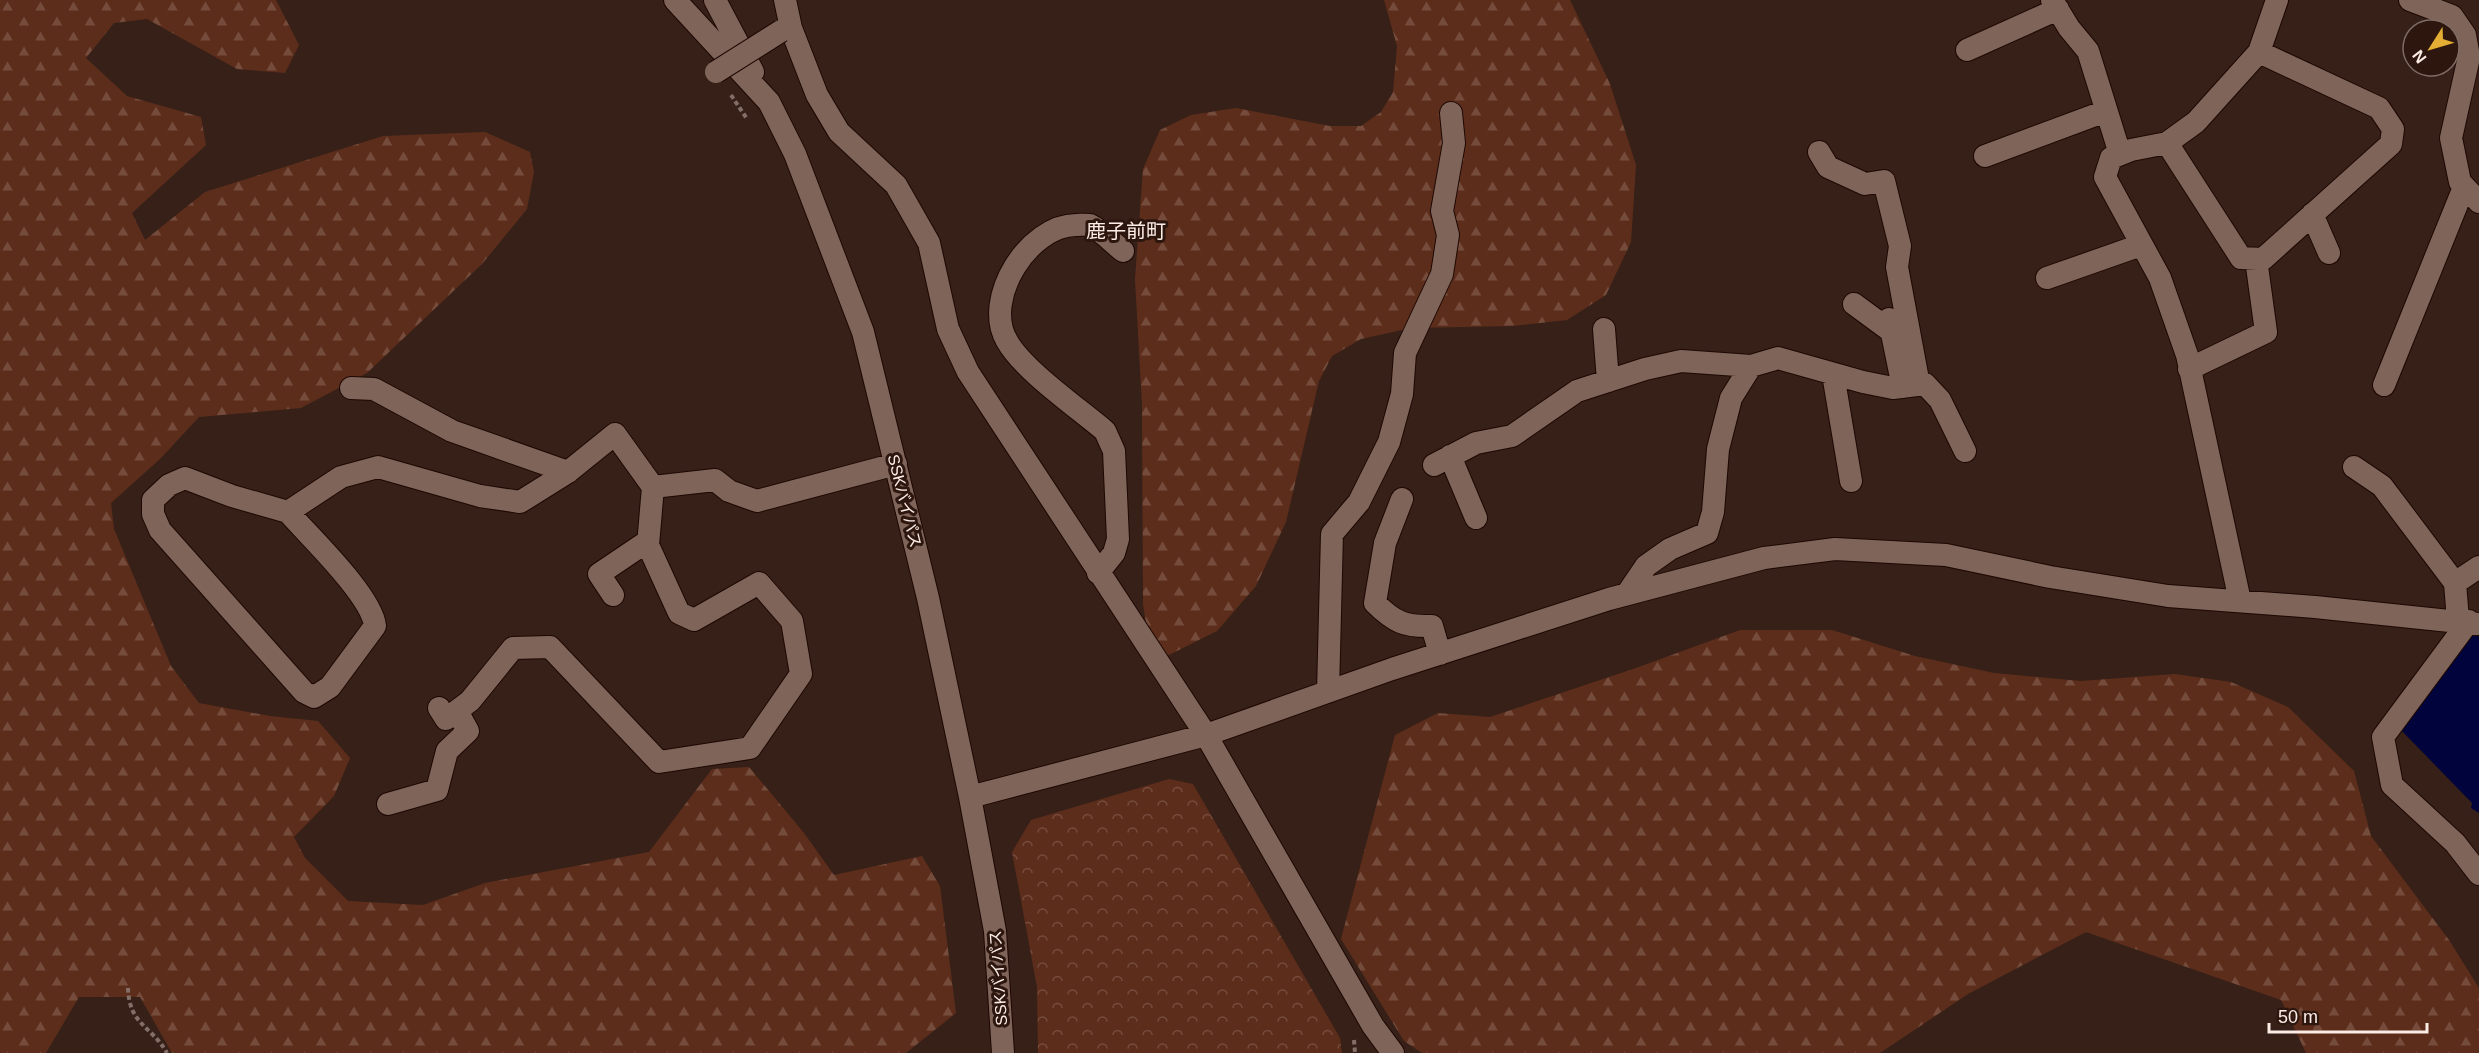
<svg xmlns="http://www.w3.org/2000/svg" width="2479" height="1053" viewBox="0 0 2479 1053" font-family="Helvetica,'Noto Sans JP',sans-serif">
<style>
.forest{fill:url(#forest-firs)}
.park{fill:url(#park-crowns)}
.water{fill:#00033c}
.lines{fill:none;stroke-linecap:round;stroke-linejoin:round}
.minor-casing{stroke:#1d0803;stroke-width:24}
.path{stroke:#836f68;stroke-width:4;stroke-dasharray:4.5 3;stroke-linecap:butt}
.minor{stroke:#7f645a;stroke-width:22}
.minor-bridge-casing{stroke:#1d0803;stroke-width:24;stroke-linecap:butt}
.minor-bridge{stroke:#7f645a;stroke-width:22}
.labels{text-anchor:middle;stroke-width:6;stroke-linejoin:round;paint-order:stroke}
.street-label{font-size:16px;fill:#fcece6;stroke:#2c160e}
.quarter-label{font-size:20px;fill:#fcece6;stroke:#2c160e}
</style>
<defs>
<pattern id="forest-firs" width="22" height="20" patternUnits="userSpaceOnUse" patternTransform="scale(1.5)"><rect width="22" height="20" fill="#5d2d1b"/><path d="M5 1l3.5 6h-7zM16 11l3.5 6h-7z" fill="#754c3c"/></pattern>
<pattern id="park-crowns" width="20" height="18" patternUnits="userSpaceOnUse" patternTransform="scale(1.5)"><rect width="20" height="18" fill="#5d2d1b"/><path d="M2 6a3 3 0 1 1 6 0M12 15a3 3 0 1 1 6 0" fill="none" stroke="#754c3c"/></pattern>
</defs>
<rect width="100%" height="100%" fill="#362017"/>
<path class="forest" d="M0,0H276L299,45L285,73L237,69L147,19L114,23L86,58L127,96L201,117L206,145L132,213L145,240L205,192L383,136L485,132L530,152L534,172L527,209L482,264L367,373L301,408L199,417L160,459L111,503L114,529L171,666L199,703L270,716L318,721L350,758L334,796L294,837L305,858L348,901L423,905L485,883L649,852L712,769L749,767L804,833L834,875L922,856L940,886L956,1013L906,1053H172L140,997H79L46,1053H0Z
M1384,0H1570L1610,84L1636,165L1631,242L1606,295L1567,320L1513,326L1411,328L1361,339L1332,356L1319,381L1286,522L1256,586L1217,631L1169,655L1150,649L1143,604L1142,405L1135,279L1143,169L1160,130L1191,115L1236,108L1330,126H1361L1381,112L1393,92L1397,46Z
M1740,630H1832L1915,656L1994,673L2081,681L2175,674L2231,682L2288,707L2354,771L2371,836L2449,940L2479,988V1053H2306L2281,1000L2086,932L1968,994L1880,1053H1422L1404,1041L1341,939L1395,735L1438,713L1490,717L1636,668Z"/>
<path class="park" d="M1169,779L1193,784L1340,1038L1342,1053H1038L1037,987L1012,852L1031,820Z"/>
<path class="water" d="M2473,633L2479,634V813L2471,808L2472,803L2400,729Z"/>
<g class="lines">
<defs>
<path id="minor" d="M675,0L769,102L795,154L863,332L928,598L970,797L995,931L1003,1053
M715,0L753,72
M785,0L791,28L817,95L839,132L896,185L929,243L948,329L968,372L1206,735L1373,1026L1393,1053
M2052,0L2069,28L2088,51L2120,154
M2410,0L2452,16L2465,35L2469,57L2451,138L2460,182L2479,202
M1967,50L2058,9
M2167,143L2241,258L2263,259L2391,144L2393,129L2379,108L2259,52
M1819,152L1828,167L1865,184L1884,181L1900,246L1897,267L1919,385
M1985,156L2106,111
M2312,214L2329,253
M2047,278L2141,245
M1854,304L1892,332
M1889,319L1903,387
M1604,329L1608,381
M2189,369L2266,332L2256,259
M1833,374L1851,481
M2384,385L2464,187
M351,388L374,389L452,431L568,472
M1450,456L1476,518
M1434,465L1476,443L1512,436L1577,391L1645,369L1681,361L1751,366
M2354,467L2382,486L2455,583L2458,620
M1402,499L1385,543L1375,603C1394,622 1405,627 1432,626L1440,654
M288,512C310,537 372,596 375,626L330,687L314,697L304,692L160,530L153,514V500L169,485L185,478L232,496L288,512L341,477L378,467L480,496L520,502L568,472L615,434L653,487L715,480L729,491L757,501L896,464
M1098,573L1114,553L1118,539L1114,451L1105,431C1078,408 1023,370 1007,341C982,299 1029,225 1076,225C1080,225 1087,224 1090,225C1101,230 1113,243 1123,251
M2455,583L2479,567
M1627,594L1646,566L1670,549L1707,533L1713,512L1718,449L1731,398L1751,366L1778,358L1863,382L1893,388L1925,384L1940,400L1965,451
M613,595L599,574L648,541
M2240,601L2187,355L2160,278L2105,177L2111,158L2131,150L2167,143L2196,122L2259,52L2277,0
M2469,621L2383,737L2392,785L2455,843L2479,874
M1328,692L1332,534L1359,502L1389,442L1402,394L1405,353L1442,274L1448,235L1442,211L1454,143L1451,113
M439,708L446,719L470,701L513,648L550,647L659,762L750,748L801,674L792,621L759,583L694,620L679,613L648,545L653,487
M970,797L1206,735L1392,669L1609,599L1764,558L1835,549L1946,555L2050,577L2168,596L2315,607L2479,624
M388,804L437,790L447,751L468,731L457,711"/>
</defs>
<use href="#minor" class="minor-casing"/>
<path class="path" d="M731,95L747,119
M128,988C129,1025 152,1026 167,1053
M1354,1040L1355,1053"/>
<use href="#minor" class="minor"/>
<defs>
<path id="minor-bridge" d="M716,72L781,31"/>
</defs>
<use href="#minor-bridge" class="minor-bridge-casing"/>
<use href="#minor-bridge" class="minor-bridge"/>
</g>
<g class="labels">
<g class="street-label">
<text transform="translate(905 501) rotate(76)" y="6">SSKバイパス</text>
<text transform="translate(998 978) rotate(-94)" y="6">SSKバイパス</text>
</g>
<g class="quarter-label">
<text x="1126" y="238">鹿子前町</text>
</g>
</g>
<g transform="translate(2431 48) rotate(233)"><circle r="28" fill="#2c160e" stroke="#7f6c64" stroke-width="1.5"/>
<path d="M0-4.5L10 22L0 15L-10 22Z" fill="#e4ae35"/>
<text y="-9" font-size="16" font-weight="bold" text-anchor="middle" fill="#fcece6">N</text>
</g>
<path d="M2269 1023v9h158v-9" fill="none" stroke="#fcece6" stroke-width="3"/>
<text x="2278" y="1023" font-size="18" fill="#fcece6" stroke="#2c160e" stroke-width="4.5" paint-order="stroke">50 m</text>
</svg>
